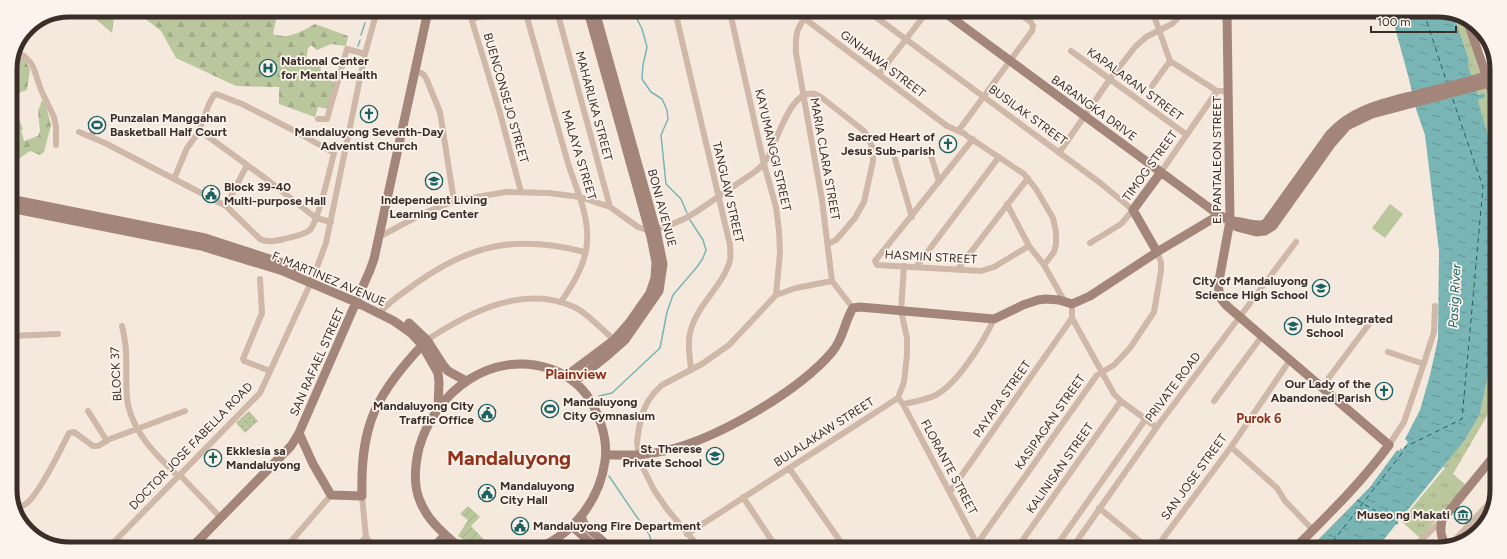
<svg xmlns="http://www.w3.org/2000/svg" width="1507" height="559" viewBox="0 0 1507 559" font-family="Figtree,sans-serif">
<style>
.grass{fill:url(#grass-dots)}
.forest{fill:url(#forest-firs)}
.park{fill:url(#park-tufts)}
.garden{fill:url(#garden-furrows)}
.pitch{fill:#bac69c}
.water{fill:url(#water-ripples)}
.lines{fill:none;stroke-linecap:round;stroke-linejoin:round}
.stream{stroke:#7ab5b5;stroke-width:1.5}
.ferry{stroke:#1a6162;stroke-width:1;stroke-dasharray:5 4;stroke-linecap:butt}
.street{stroke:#cfb8a8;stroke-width:6}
.secondary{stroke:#a38679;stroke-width:9}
.labels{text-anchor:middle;stroke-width:3.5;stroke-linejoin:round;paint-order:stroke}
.poi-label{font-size:12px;font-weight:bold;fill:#3b2e29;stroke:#fcf4ec;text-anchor:start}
.street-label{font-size:12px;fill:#3b2e29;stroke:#fcf4ec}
.water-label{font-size:13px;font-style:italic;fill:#1a6162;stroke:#fcf4ec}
.neighbourhood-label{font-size:13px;font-weight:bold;fill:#933019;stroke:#fcf4ec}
.quarter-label{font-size:14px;font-weight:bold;fill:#933019;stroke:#fcf4ec}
.town-label{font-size:20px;font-weight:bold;fill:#933019;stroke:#fcf4ec}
.rim{fill:none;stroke:#3b2e29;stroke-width:5}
</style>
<defs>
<pattern id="grass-dots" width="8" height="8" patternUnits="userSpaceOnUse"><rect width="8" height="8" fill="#bac69c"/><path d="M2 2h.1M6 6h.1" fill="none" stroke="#a1aa86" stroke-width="1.8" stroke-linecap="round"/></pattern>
<pattern id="forest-firs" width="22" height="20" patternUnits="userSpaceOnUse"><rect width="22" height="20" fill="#bac69c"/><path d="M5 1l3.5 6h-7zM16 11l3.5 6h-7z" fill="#a1aa86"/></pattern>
<pattern id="park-tufts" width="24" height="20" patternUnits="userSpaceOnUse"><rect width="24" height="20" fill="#bac69c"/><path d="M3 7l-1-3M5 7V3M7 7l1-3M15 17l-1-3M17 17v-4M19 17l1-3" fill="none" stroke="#a1aa86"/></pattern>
<pattern id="garden-furrows" width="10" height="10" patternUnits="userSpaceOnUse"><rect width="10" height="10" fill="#bac69c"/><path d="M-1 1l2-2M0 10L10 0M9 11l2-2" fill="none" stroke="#a1aa86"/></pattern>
<pattern id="water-ripples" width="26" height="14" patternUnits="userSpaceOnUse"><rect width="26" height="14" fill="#7ab5b5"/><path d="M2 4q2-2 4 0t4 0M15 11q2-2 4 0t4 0" fill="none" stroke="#659493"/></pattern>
</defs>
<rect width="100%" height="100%" fill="#f5e9de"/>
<path class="grass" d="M249,411L258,421L245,433L236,423Z"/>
<path class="forest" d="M85,10H115L112,33Z
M128,10H276L279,17L276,20L273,34C289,40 302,31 315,24L348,36L346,46L331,44L317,50L311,45L308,48L306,60L312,64H321L320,75L336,83L328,109L318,107L315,117L279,104V87L236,86L176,58L161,31L138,13Z
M15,55L23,57L30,69L27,90L18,93L10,83V81L16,74L10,66Z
M42,100L46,106L51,125L44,152L40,155L30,151L17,160L10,169V115L15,110L23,129L21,130L24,141L38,136L40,131L38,111Z"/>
<path class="park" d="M1453,13H1457L1461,16L1496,119V175L1491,146L1478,100L1486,97L1484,93L1478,95L1468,65L1469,60L1467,54Z
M1495,339L1494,410L1491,409L1453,474L1467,486L1420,538L1401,521L1445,468L1443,467L1466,437L1480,414Z"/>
<path class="garden" d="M468,506L480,517L471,526L491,547C478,547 469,543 458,536L468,520L460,514Z"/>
<path class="pitch" d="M1390,204L1403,214L1385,238L1372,228Z"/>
<path class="water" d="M1391,13H1453L1467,54L1469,60L1468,65L1478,95L1484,93L1486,97L1478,100L1491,146L1496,175L1495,339L1480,414L1464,441L1376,549H1309L1370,487L1397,450L1399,451L1401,448L1403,450L1408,442L1405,439L1420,410L1430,375L1438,339L1439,251L1425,135L1416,109L1409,79Z"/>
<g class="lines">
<path class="stream" d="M633,11L642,29L647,47L643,65L642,79L651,92L662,99L667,110L668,119L661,135L666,184L681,199L687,213
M361,35L365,23
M358,46L360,40
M599,396L612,393L660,348L667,312L673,295L697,267L703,258L706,250L703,240L690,220
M609,476L634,513L649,534L651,540L649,547"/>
<path class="ferry" d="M1424,13L1447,83
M1357,500L1398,524
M1327,549L1402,453L1405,447L1462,419L1483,187L1452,97"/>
<path class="street" d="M469,11L500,113L521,192
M525,11C540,62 553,112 568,163C576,189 589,214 587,242C586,264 573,284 561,302
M557,11L610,207
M675,11L730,245C730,250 731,256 730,260C723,287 696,305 690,333C687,345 690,357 691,370
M730,12L764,164L776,207L779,231L780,253L776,295
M796,12L947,126L965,134L968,137
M809,12C797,28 795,32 796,53L822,200L832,281L853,308
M869,12L1099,182L1133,210L1121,224L1090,243
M1153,13L1170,61L1217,91H1229
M472,19L500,11
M1071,51L1187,135
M16,52L24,56L31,63L34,69L41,90L54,117L56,127V145
M414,70L423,74L426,78L440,112L454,201
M879,74L927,12
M1152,86L1170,61
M318,119H327L347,49L365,54
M199,130L265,178L316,218L331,222
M959,130L1032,31L1033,26L1031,22L1017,12
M79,132L105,143L226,206L260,239C268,243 276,241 284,239C292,237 304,235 310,230C319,220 330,168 334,153L293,130L242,104L216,94L214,95L209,104L198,133L187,148L174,179
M91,137L97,123
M970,138L1024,174L1036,189L1053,218L1056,232V244L1054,252L1044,265
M973,139L875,261L877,265L981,271L994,267L1029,246
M929,149L939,182
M1059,153L1110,79L1135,47L1146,37L1172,24L1183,13
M895,159L912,217
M1161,172L1217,91
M1007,204L1029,246L1044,265L1065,302
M226,206L247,165
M379,237L422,214L454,201L506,192L549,193L580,197L610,207L638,227L649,231L668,226L686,218L696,212L756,171C761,167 765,163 768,157C778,139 793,79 821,97L864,131L868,137L873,149V161L864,202L855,218L836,240L828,244
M916,267L999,157
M957,270L1028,178
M260,279L262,313L243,359L244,361L270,371
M1072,304V318L1114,394L1121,401L1156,427
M380,313C389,301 403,293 415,284C472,243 518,235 585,252
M122,326C124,335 126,343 126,353C127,370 125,388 128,405C135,435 157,456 178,476
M10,336L58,334
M427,340C469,312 526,283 576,308C588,314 605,332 616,342
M1388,352L1424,364
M1322,387L1372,320
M898,398L903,404L979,548
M1214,401L1262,336
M903,404C914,402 926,400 936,395C958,383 984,341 994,319
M88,411L107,441
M1389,445L1404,422L1423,366L1434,332L1435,306
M1231,447L1277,488L1285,501L1313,530
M789,468L845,548
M180,475L221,518
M950,492L1072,318
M362,496L366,537L373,547
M743,497L776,547
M15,506C18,506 22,507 24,505C37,499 62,447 69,433L74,432L93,446H98L110,439L185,411
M1099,508L1148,548
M687,534L898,398L904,382L907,355V338L901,311L904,266
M977,544L1097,375L1114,365L1130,348L1154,312L1161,271V262L1157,252
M1450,545L1494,498
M110,546L260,393L313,278L326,243L365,54L377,11
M287,546L331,495
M357,546L366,537
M699,547L667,509L654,490L640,462L637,442L639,428L642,414L648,401L654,393L662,385L702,364L729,345L776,295L796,288L832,281
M1017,548L1121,401
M1055,548L1145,420
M1072,548L1159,424L1296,242
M1156,548L1231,447L1290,360
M1412,549L1442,520"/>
<path class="secondary" d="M944,12L1219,215L1230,221L1237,227L1256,232L1265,231L1273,226L1332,143L1347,126L1372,114L1497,81
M1227,13L1230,221L1218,286L1221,299L1227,306L1389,445C1361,483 1327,516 1294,549
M1467,20L1497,107
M10,199L205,238L282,263L297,270
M10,208L201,246L283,271L356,302L394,321L411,333L422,345L438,373L439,382L438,408
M1230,221C1242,220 1258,229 1266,223L1330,134C1354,107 1389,102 1422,93C1447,87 1472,80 1497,73
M1157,252L1133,210L1161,172
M409,323L427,340L443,365L448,371L466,381
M566,376L614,340L629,323L650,293L655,278L656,262L651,237L588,11
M574,382L607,356L625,340L659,291L663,264L656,230L595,11
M299,433L313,464L331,495L362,496C360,422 377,394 426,341
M606,455C625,455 644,456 664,451C715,440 798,392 832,352C844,338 844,322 853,308L860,307L994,319L1023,305L1038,300L1046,299L1059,300L1072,304L1090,296L1157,252L1219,215
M581,516L584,524L609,547
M572,526L595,547
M193,546L291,446L299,433L370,270L374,259L428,11
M1447,546C1440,537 1440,530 1442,520L1494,456
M434,547L445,535
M459,547C443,533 428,521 420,501C413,485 415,465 419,448C435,391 492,349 551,369C567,375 581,385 590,400C601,419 608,439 605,461C600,498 576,531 541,547"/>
</g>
<defs>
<symbol id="hospital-ring" viewBox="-11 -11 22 22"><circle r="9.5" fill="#fcf4ec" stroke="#1a6162" stroke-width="1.5"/><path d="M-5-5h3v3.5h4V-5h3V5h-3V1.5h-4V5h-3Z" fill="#1a6162"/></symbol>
<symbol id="church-ring" viewBox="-11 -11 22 22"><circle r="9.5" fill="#fcf4ec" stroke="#1a6162" stroke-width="1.5"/><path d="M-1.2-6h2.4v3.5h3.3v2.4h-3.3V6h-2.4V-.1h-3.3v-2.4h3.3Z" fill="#1a6162"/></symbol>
<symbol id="stadium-ring" viewBox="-11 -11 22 22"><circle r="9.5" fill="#fcf4ec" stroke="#1a6162" stroke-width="1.5"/><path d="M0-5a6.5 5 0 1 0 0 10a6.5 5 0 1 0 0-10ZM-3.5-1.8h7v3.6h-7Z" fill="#1a6162"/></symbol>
<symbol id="school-ring" viewBox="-11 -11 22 22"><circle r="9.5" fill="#fcf4ec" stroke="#1a6162" stroke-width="1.5"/><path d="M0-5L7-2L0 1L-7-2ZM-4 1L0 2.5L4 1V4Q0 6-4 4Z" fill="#1a6162"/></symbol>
<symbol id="civic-ring" viewBox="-11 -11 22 22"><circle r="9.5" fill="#fcf4ec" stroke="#1a6162" stroke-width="1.5"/><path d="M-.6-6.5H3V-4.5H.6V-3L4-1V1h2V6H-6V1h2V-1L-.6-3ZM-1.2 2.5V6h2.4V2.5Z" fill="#1a6162"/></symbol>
<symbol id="museum-ring" viewBox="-11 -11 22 22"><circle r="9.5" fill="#fcf4ec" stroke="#1a6162" stroke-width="1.5"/><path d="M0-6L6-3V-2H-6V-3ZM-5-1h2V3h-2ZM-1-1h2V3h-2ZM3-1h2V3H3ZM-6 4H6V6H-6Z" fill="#1a6162"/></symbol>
</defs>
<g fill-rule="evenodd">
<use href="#hospital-ring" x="258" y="58" width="20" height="20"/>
<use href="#church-ring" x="359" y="104" width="20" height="20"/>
<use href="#stadium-ring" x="87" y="115" width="20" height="20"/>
<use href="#church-ring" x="938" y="134" width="20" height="20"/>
<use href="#school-ring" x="424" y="171" width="20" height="20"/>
<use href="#civic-ring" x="201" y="184" width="20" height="20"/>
<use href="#school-ring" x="1311" y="278" width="20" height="20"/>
<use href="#school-ring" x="1283" y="316" width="20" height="20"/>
<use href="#church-ring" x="1374" y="381" width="20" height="20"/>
<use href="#stadium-ring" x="540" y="399" width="20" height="20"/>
<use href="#civic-ring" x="477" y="403" width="20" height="20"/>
<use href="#school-ring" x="705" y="446" width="20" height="20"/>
<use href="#church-ring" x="203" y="448" width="20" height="20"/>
<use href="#civic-ring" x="477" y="483" width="20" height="20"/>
<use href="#museum-ring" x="1453" y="505" width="20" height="20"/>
<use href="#civic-ring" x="510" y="516" width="20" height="20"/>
</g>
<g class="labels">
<g class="poi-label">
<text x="281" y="65">National Center<tspan x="281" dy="14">for Mental Health</tspan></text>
<text x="110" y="122">Punzalan Manggahan<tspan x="110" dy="14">Basketball Half Court</tspan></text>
<text x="369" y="136" text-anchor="middle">Mandaluyong Seventh-Day<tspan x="369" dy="14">Adventist Church</tspan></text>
<text x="935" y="141" text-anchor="end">Sacred Heart of<tspan x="935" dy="14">Jesus Sub-parish</tspan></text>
<text x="224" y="191">Block 39-40<tspan x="224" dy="14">Multi-purpose Hall</tspan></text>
<text x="434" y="204" text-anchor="middle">Independent Living<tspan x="434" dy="14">Learning Center</tspan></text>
<text x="1308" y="285" text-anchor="end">City of Mandaluyong<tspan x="1308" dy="14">Science High School</tspan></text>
<text x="1306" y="323">Hulo Integrated<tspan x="1306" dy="14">School</tspan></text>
<text x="1371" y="388" text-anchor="end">Our Lady of the<tspan x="1371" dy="14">Abandoned Parish</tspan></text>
<text x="563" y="406">Mandaluyong<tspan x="563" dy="14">City Gymnasium</tspan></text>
<text x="474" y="410" text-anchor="end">Mandaluyong City<tspan x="474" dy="14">Traffic Office</tspan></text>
<text x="702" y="453" text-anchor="end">St. Therese<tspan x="702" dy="14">Private School</tspan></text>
<text x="226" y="455">Ekklesia sa<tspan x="226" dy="14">Mandaluyong</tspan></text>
<text x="500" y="490">Mandaluyong<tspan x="500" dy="14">City Hall</tspan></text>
<text x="1450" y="519" text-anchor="end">Museo ng Makati</text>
<text x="533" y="530">Mandaluyong Fire Department</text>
</g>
<g class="street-label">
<text transform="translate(883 64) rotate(37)" y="4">GINHAWA STREET</text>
<text transform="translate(1135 84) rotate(36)" y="4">KAPALARAN STREET</text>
<text transform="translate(506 98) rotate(74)" y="4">BUENCONSEJO STREET</text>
<text transform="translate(594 106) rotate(75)" y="4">MAHARLIKA STREET</text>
<text transform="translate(1094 108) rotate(36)" y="4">BARANGKA DRIVE</text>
<text transform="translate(1028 115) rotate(36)" y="4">BUSILAK STREET</text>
<text transform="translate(773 150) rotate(77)" y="4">KAYUMANGGI STREET</text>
<text transform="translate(579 155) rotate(73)" y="4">MALAYA STREET</text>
<text transform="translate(825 159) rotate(80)" y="4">MARIA CLARA STREET</text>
<text transform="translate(1217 160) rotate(-90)" y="4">E. PANTALEON STREET</text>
<text transform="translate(1150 166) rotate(-54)" y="4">TIMOG STREET</text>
<text transform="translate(728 192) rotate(77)" y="4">TANGLAW STREET</text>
<text transform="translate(662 208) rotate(75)" y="4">BONI AVENUE</text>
<text transform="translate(931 257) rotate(3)" y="4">HASMIN STREET</text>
<text transform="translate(329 279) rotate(23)" y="4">F. MARTINEZ AVENUE</text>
<text transform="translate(317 362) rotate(-66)" y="4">SAN RAFAEL STREET</text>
<text transform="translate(116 374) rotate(-93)" y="4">BLOCK 37</text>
<text transform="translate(1173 387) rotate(-53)" y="4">PRIVATE ROAD</text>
<text transform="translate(1002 399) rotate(-55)" y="4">PAYAPA STREET</text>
<text transform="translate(1050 422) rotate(-55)" y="4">KASIPAGAN STREET</text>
<text transform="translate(824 432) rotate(-33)" y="4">BULALAKAW STREET</text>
<text transform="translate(191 446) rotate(-46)" y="4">DOCTOR JOSE FABELLA ROAD</text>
<text transform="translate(949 467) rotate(62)" y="4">FLORANTE STREET</text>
<text transform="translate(1060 468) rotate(-55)" y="4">KALINISAN STREET</text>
<text transform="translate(1194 477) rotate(-54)" y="4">SAN JOSE STREET</text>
</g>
<g class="water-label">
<text transform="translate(1454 296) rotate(-87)" y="5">Pasig River</text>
</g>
<g class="neighbourhood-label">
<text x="1259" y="423">Purok 6</text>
</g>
<g class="quarter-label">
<text x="576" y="379">Plainview</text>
</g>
<g class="town-label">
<text x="509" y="465">Mandaluyong</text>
</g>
</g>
<path d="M0 0H1507V559H0ZM69 17H1438A52 52 0 0 1 1490 69V490A52 52 0 0 1 1438 542H69A52 52 0 0 1 17 490V69A52 52 0 0 1 69 17Z" fill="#fcf4ec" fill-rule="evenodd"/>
<path class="rim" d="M69 17H1438A52 52 0 0 1 1490 69V490A52 52 0 0 1 1438 542H69A52 52 0 0 1 17 490V69A52 52 0 0 1 69 17Z"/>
<path d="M1371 26v6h85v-6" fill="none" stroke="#3b2e29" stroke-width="2"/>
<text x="1377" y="26" font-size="12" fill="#3b2e29" stroke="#fcf4ec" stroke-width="3" paint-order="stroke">100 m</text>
</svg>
